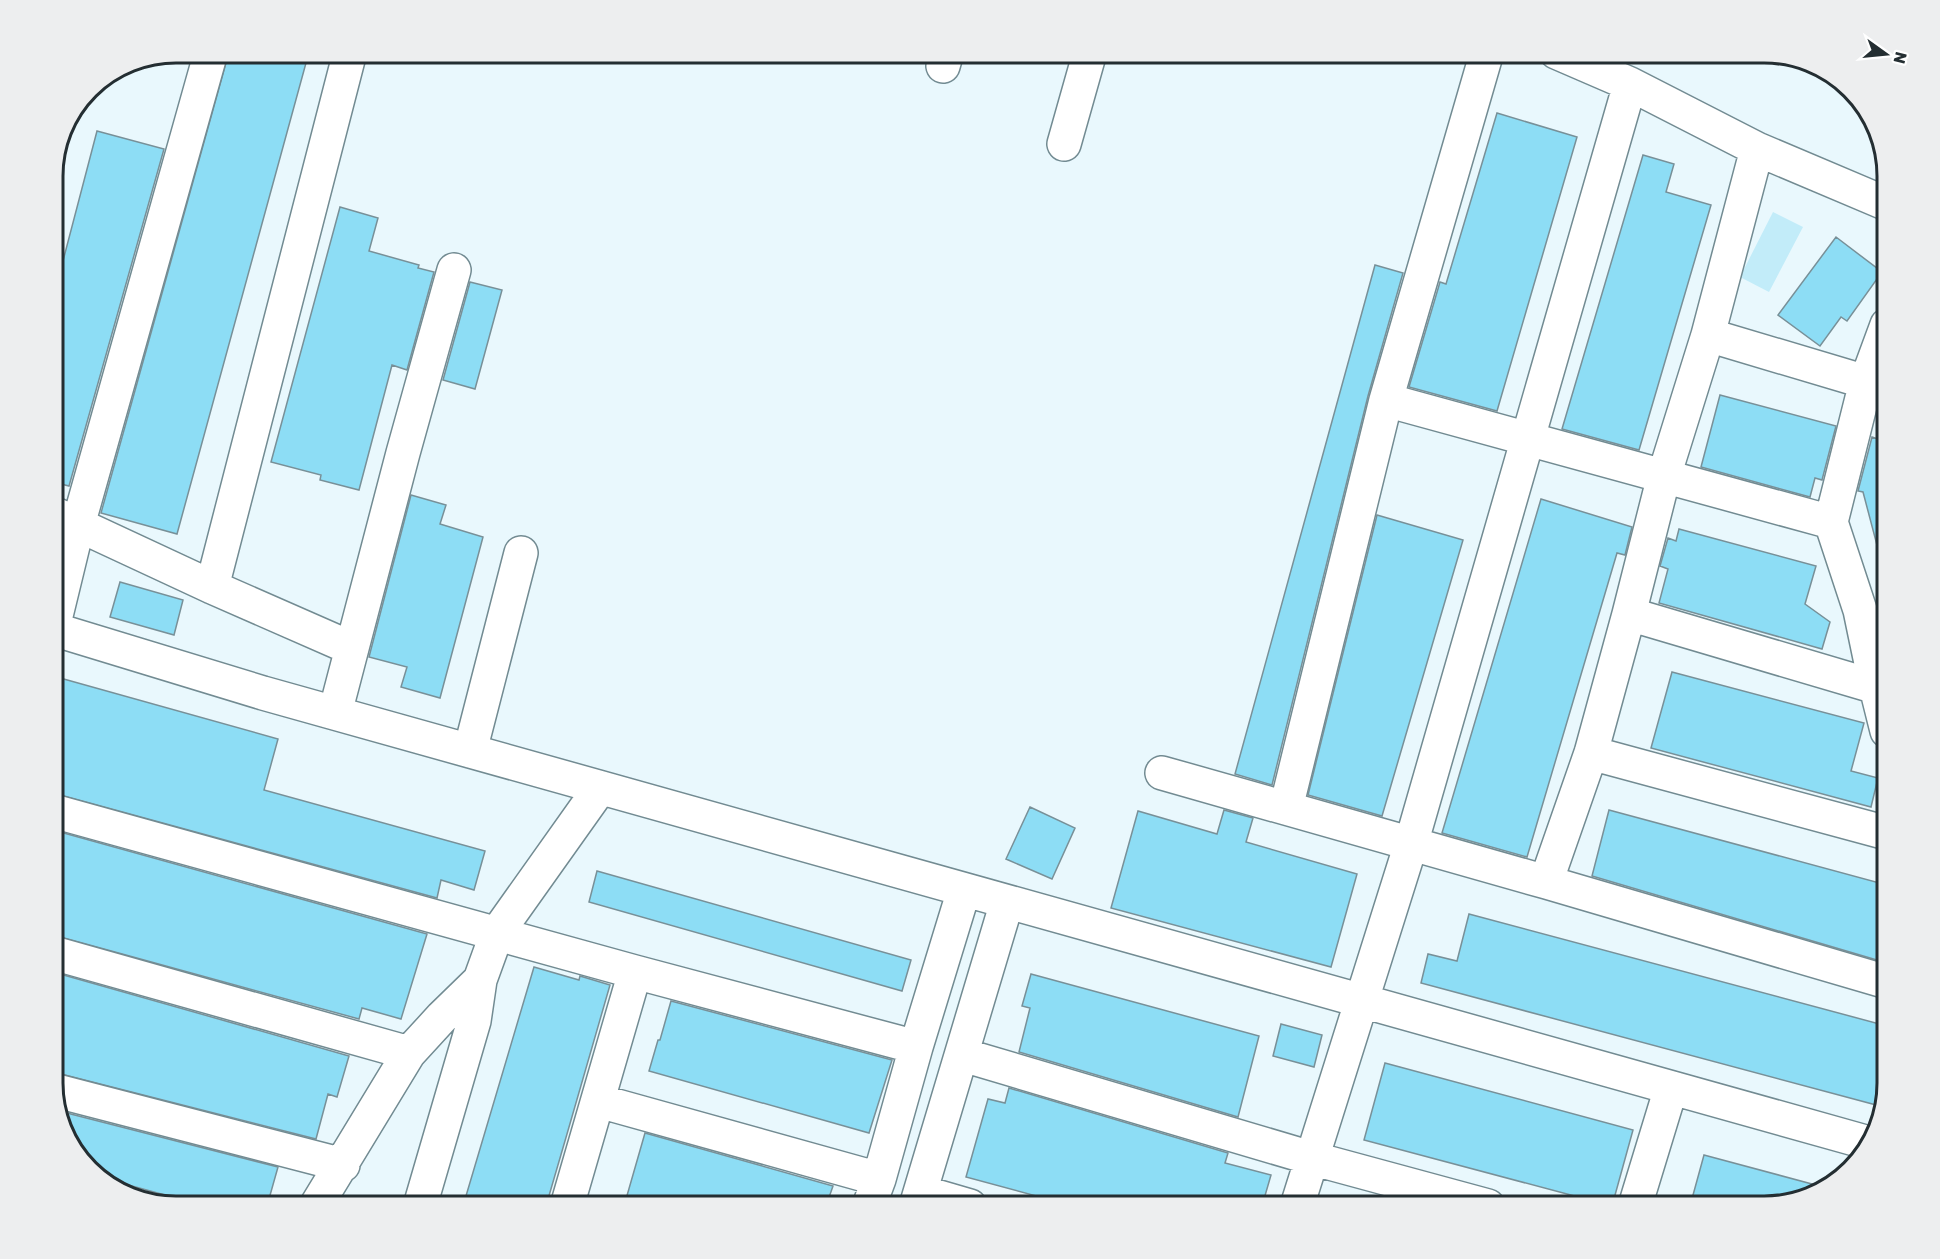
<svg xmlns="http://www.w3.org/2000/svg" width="1940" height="1259" viewBox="0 0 1940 1259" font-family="Rubik,sans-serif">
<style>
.green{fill:#c2ecf9}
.building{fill:#8dddf5;stroke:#789098;stroke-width:1.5}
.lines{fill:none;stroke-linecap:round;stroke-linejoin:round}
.minor-casing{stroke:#728b92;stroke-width:36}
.minor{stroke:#fff;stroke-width:33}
.rim{fill:none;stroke:#242e32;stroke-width:3}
</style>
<rect width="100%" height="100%" fill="#e9f8fd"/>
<path class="green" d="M1773,212L1803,227L1769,292L1740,277Z"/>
<path class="building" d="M229,52H309L177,534L101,513Z
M1497,113L1577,137L1497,411L1409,387L1440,282L1446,284Z
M97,131L164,149L69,486L53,482V299Z
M1643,155L1674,164L1666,192L1711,205L1639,450L1562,429Z
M340,207L378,218L369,251L419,265L418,268L434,272L407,370L392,365L359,490L320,480L321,475L271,462Z
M1836,237L1882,272L1847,321L1841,317L1820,346L1778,315Z
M1375,265L1403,273L1368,396L1272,785L1235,774Z
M470,282L502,290L475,389L443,380Z
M1720,395L1836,426L1822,480L1815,478L1810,497L1701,467Z
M1872,437L1887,442V548L1878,549L1863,492L1858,491Z
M411,495L446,505L440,524L483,537L440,698L401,687L407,667L369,657Z
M1541,499L1632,527L1625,555L1617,553L1527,857L1442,833Z
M1377,515L1463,540L1382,816L1308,795Z
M1679,529L1816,566L1805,604L1830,622L1822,649L1659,603L1668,569L1660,566L1668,538L1676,541Z
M120,582L183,600L174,635L110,617Z
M1672,672L1864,723L1851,771L1878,778L1871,807L1651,748Z
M53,676L278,739L264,790L485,851L474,890L441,880L437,898L53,793Z
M1030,807L1075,828L1052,879L1006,859Z
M1224,810L1253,818L1246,842L1357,874L1331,967L1111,908L1138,811L1217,834Z
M1609,810L1887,885V963L1592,876Z
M53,830L427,934L401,1019L362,1008L359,1019L53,935Z
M597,871L911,960L902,991L589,902Z
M1469,914L1887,1026V1083L1880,1106L1421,983L1428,954L1457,961Z
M534,967L579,980L580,976L610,985L567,1134L546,1206H463Z
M53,972L349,1056L337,1097L328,1094L316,1139L53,1072Z
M1031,974L1259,1036L1238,1117L1019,1052L1030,1008L1022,1006Z
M671,1001L892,1060L869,1133L649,1071L658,1040H660Z
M1281,1024L1322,1035L1314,1067L1273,1056Z
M1385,1063L1633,1130L1612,1206L1364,1140Z
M1009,1088L1228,1153L1225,1163L1271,1175L1262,1206H1073L966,1177L988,1099L1005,1103Z
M59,1111L278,1167L267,1206H205L99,1177L69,1144Z
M645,1133L833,1186L826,1206H624Z
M1704,1155L1827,1188L1764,1206H1690Z"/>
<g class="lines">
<defs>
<path id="minor" d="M943,66L947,52
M1064,144L1090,52
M1757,149L1887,204
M1887,325L1866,382L1831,522L1860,610L1876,687L1887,731
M1708,335L1866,382
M1386,400L1831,522
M53,513L212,587L351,648
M212,587L350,52
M1629,614L1876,687
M53,628L78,525L211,52
M53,629L263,693L1869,1143
M335,713L403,453L454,270
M470,751L521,553
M1591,753L1887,833
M1162,773L1546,882L1887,982
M1286,808L1386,400L1487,52
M53,811L635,972L916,1047
M1546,882L1591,753L1629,614L1664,476L1708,335L1757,149L1630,84L1556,52
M53,953L409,1053
M963,1055L1311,1158L1488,1206
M53,1090L343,1165
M599,1101L879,1179
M922,1192L970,1206
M316,1206L409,1053L442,1017L480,980
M420,1206L474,1021L480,980L497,933L600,788
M567,1206L635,972
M869,1206L879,1179L916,1047L964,890
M916,1206L1007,902
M1297,1206L1411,844L1630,84
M1635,1206L1671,1088"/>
</defs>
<use href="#minor" class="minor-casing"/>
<use href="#minor" class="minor"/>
</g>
<path d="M0 0H1940V1259H0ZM176 63H1764A113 113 0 0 1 1877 176V1083A113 113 0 0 1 1764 1196H176A113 113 0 0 1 63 1083V176A113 113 0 0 1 176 63Z" fill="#edeeef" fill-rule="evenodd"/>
<path class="rim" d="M176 63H1764A113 113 0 0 1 1877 176V1083A113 113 0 0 1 1764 1196H176A113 113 0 0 1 63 1083V176A113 113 0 0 1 176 63Z"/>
<g transform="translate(1886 54) rotate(105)" stroke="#ffffff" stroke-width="4.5" paint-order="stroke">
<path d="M0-4.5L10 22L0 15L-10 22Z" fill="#242e32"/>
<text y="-9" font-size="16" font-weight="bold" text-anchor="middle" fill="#242e32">N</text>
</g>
</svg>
